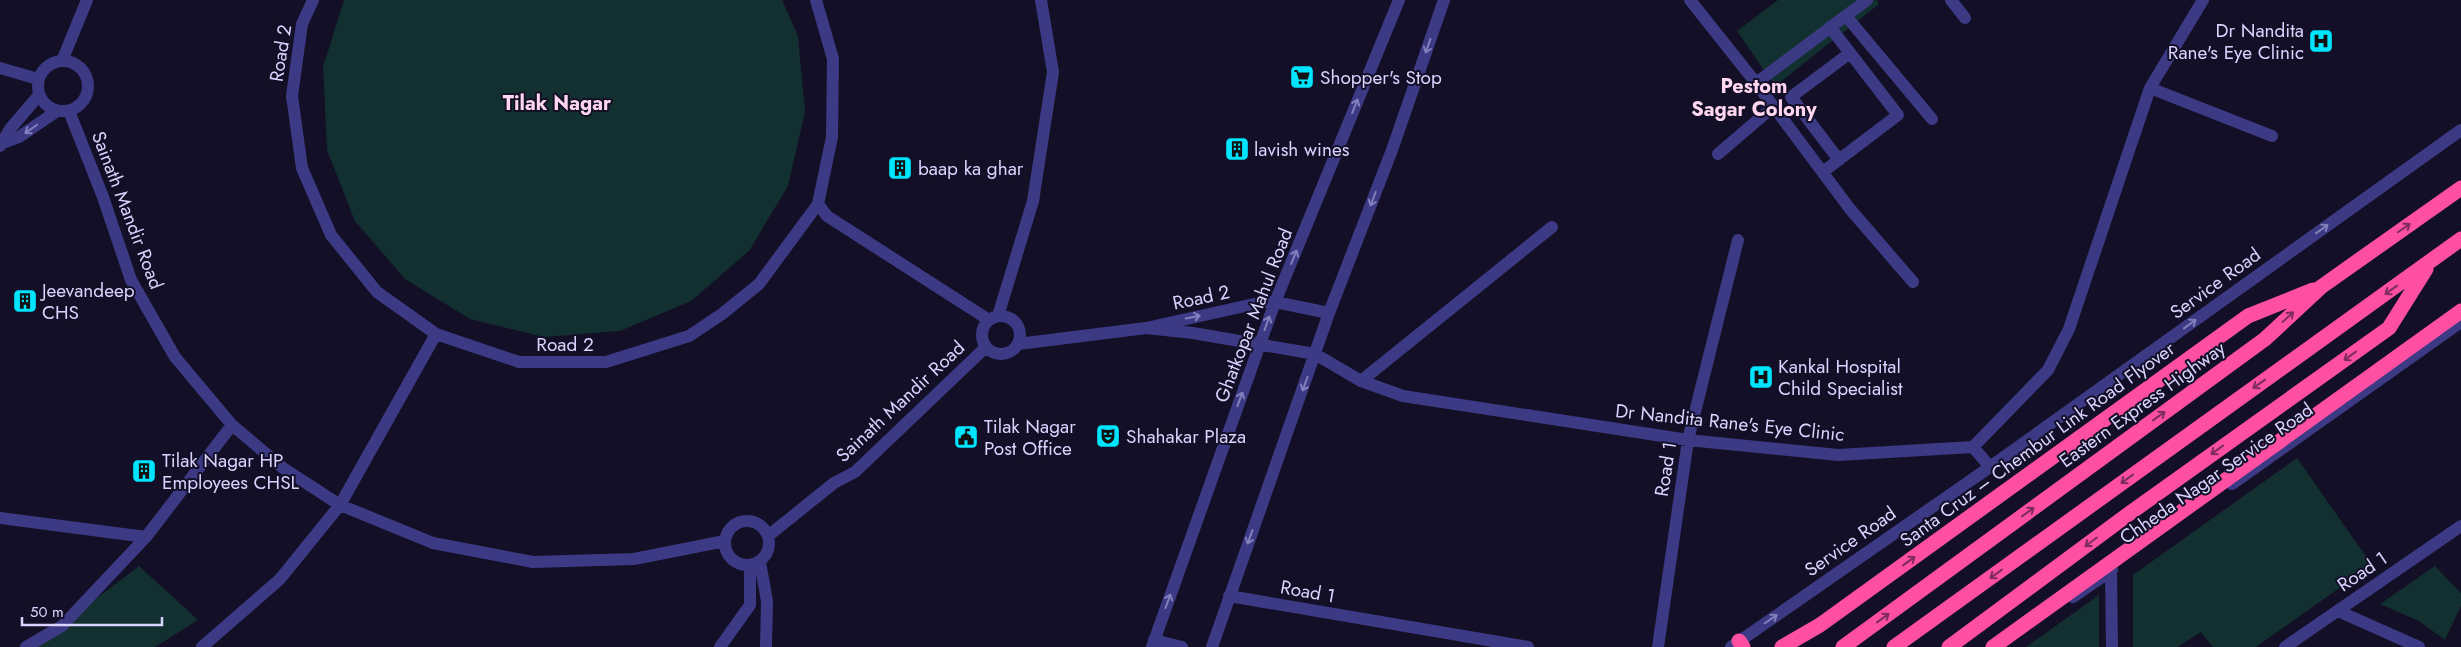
<svg xmlns="http://www.w3.org/2000/svg" width="2461" height="647" viewBox="0 0 2461 647" font-family="Jost,sans-serif">
<style>
.green{fill:#12302f}
.lines{fill:none;stroke-linecap:round;stroke-linejoin:round}
.minor{stroke:#3d3a85;stroke-width:12}
.highway{stroke:#ff4fa3;stroke-width:15}
.oneway{stroke:#837fbc}
.oneway2{stroke:#7d2c5e}
.labels{text-anchor:middle;stroke-width:4;stroke-linejoin:round;paint-order:stroke}
.poi-label{font-size:19px;fill:#d9d4ff;stroke:#130f26;text-anchor:start}
.street-label{font-size:19px;fill:#d9d4ff;stroke:#130f26}
.neighbourhood-label{font-size:20px;font-weight:bold;fill:#ffd6f0;stroke:#130f26}
</style>
<rect width="100%" height="100%" fill="#130f26"/>
<path class="green" d="M344,0H782L798,36L805,112L788,186L749,251L691,301L620,331L544,337L470,319L405,279L355,221L327,150L323,67Z
M1778,0H1876L1879,4L1775,86L1737,31Z
M2297,458L2372,565L2256,647H2213L2201,632L2177,647H2133V575Z
M139,566L198,620L155,647H32Z
M2435,566L2461,593V606L2445,640L2419,621L2380,604Z
M2099,595V647H2026Z"/>
<g class="lines">
<path class="minor" d="M313,0L302,24L292,96L302,168L331,235L377,292L436,334L519,362H606L689,336L722,314L759,284L818,204L832,137L833,59L816,0
M1690,0L1756,83L1850,209L1913,282
M1951,0L1965,18
M1846,16L1932,119
M38 86a25 25 0 1 1 50 0a25 25 0 1 1-50 0Z
M62,61L87,0
M0,68L38,79
M1756,83L1867,0
M2150,88L2272,136
M69,111L103,197L131,280L175,357L232,425L283,468L340,505L433,543L533,562L634,559L725,541
M3,143L19,137L57,111
M0,146L10,129L39,95
M1718,154L1774,106
M1839,160L1791,97L1850,53
M1824,171L1898,115L1830,27
M818,204L827,216L989,320
M982 335a19 19 0 1 1 38 0a19 19 0 1 1-38 0Z
M998,316L1033,201L1053,72L1041,0
M1146,328L1193,333L1315,354L1361,381L1403,396L1688,440L1838,455L1973,447L2048,370L2069,329L2150,88L2203,0
M1018,344L1146,328L1263,302H1275L1329,313
M1361,381L1552,227
M1973,447L1990,467
M2232,484L2461,322
M0,518L146,537
M725 543a22 22 0 1 1 44 0a22 22 0 1 1-44 0Z
M768,536L834,483L855,472L986,347
M760,562L767,601L766,647
M2111,571L2112,647
M1229,596L1528,647
M2073,597L2112,570
M2338,611L2419,647
M1154,640L1182,647
M26,647L62,626L146,537L232,425
M202,647L280,579L340,505L436,334
M720,647L750,605V565
M1152,647L1275,302L1399,0
M1212,647L1329,313L1392,150L1444,0
M1658,647L1688,440L1738,240
M1731,647L1990,467L2461,130
M2285,647L2461,526"/>
<path class="highway" d="M1739,641L1743,647
M1782,647L1820,625L2248,316L2313,290
M1843,647L2265,339L2321,287L2461,188
M1894,647L2461,239
M1949,647L2130,513L2389,328L2426,269
M1993,647L2461,311"/>
</g>
<defs><path id="oneway-shaft" d="M-6 0H5M1.5-3L5.5 0L1.5 3" fill="none" stroke-width="1.6" stroke-linecap="round" stroke-linejoin="round" transform="scale(1.25)"/></defs>
<g class="oneway">
<use href="#oneway-shaft" transform="translate(1428 46) rotate(109)"/>
<use href="#oneway-shaft" transform="translate(1355 106) rotate(-68)"/>
<use href="#oneway-shaft" transform="translate(31 129) rotate(145)"/>
<use href="#oneway-shaft" transform="translate(1373 199) rotate(111)"/>
<use href="#oneway-shaft" transform="translate(2322 229) rotate(-36)"/>
<use href="#oneway-shaft" transform="translate(1294 257) rotate(-68)"/>
<use href="#oneway-shaft" transform="translate(1193 317) rotate(-12)"/>
<use href="#oneway-shaft" transform="translate(1267 323) rotate(-70)"/>
<use href="#oneway-shaft" transform="translate(2190 324) rotate(-36)"/>
<use href="#oneway-shaft" transform="translate(1305 384) rotate(110)"/>
<use href="#oneway-shaft" transform="translate(1240 399) rotate(-70)"/>
<use href="#oneway-shaft" transform="translate(1250 537) rotate(110)"/>
<use href="#oneway-shaft" transform="translate(1168 601) rotate(-70)"/>
<use href="#oneway-shaft" transform="translate(1771 619) rotate(-35)"/>
</g>
<g class="oneway2">
<use href="#oneway-shaft" transform="translate(2404 228) rotate(-35)"/>
<use href="#oneway-shaft" transform="translate(2391 290) rotate(144)"/>
<use href="#oneway-shaft" transform="translate(2288 317) rotate(-43)"/>
<use href="#oneway-shaft" transform="translate(2350 356) rotate(144)"/>
<use href="#oneway-shaft" transform="translate(2259 384) rotate(144)"/>
<use href="#oneway-shaft" transform="translate(2159 416) rotate(-36)"/>
<use href="#oneway-shaft" transform="translate(2217 450) rotate(144)"/>
<use href="#oneway-shaft" transform="translate(2127 479) rotate(144)"/>
<use href="#oneway-shaft" transform="translate(2028 512) rotate(-36)"/>
<use href="#oneway-shaft" transform="translate(2091 542) rotate(143)"/>
<use href="#oneway-shaft" transform="translate(1909 561) rotate(-36)"/>
<use href="#oneway-shaft" transform="translate(1996 574) rotate(144)"/>
<use href="#oneway-shaft" transform="translate(1883 618) rotate(-36)"/>
</g>
<defs>
<symbol id="hospital-square" viewBox="-11 -11 22 22"><rect x="-9" y="-9" width="18" height="18" rx="4" fill="#00e5ff" stroke="#130f26"/><path d="M-5-5h3v3.5h4V-5h3V5h-3V1.5h-4V5h-3Z" fill="#111"/></symbol>
<symbol id="supermarket-square" viewBox="-11 -11 22 22"><rect x="-9" y="-9" width="18" height="18" rx="4" fill="#00e5ff" stroke="#130f26"/><path d="M-6-5.5h2.5l.6 2H6L4.5 2H-2.5L-4.4-4H-6ZM-1.5 3.2a1.3 1.3 0 1 0 .1 0ZM3 3.2a1.3 1.3 0 1 0 .1 0Z" fill="#111"/></symbol>
<symbol id="building-square" viewBox="-11 -11 22 22"><rect x="-9" y="-9" width="18" height="18" rx="4" fill="#00e5ff" stroke="#130f26"/><path d="M-4-6H4V6H1V3H-1V6H-4ZM-2.5-4.3h1.7v1.8h-1.7ZM.8-4.3h1.7v1.8H.8ZM-2.5-1h1.7V.8h-1.7ZM.8-1h1.7V.8H.8Z" fill="#111"/></symbol>
<symbol id="theatre-square" viewBox="-11 -11 22 22"><rect x="-9" y="-9" width="18" height="18" rx="4" fill="#00e5ff" stroke="#130f26"/><path d="M-5-5.5Q0-4 5-5.5V0Q5 5 0 6Q-5 5-5 0ZM-3.3-2.5H-1v1.5H-3.3ZM1-2.5H3.3v1.5H1ZM-2.8 1Q0 5.5 2.8 1Z" fill="#111"/></symbol>
<symbol id="civic-square" viewBox="-11 -11 22 22"><rect x="-9" y="-9" width="18" height="18" rx="4" fill="#00e5ff" stroke="#130f26"/><path d="M-.6-6.5H3V-4.5H.6V-3L4-1V1h2V6H-6V1h2V-1L-.6-3ZM-1.2 2.5V6h2.4V2.5Z" fill="#111"/></symbol>
</defs>
<g fill-rule="evenodd">
<use href="#hospital-square" x="2307" y="27" width="28" height="28"/>
<use href="#supermarket-square" x="1288" y="63" width="28" height="28"/>
<use href="#building-square" x="1223" y="135" width="28" height="28"/>
<use href="#building-square" x="886" y="154" width="28" height="28"/>
<use href="#building-square" x="11" y="287" width="28" height="28"/>
<use href="#hospital-square" x="1747" y="363" width="28" height="28"/>
<use href="#theatre-square" x="1094" y="422" width="28" height="28"/>
<use href="#civic-square" x="952" y="423" width="28" height="28"/>
<use href="#building-square" x="130" y="457" width="28" height="28"/>
</g>
<g class="labels">
<g class="poi-label">
<text x="2304" y="37" text-anchor="end">Dr Nandita<tspan x="2304" dy="22">Rane's Eye Clinic</tspan></text>
<text x="1320" y="84">Shopper's Stop</text>
<text x="1254" y="156">lavish wines</text>
<text x="918" y="175">baap ka ghar</text>
<text x="42" y="297">Jeevandeep<tspan x="42" dy="22">CHS</tspan></text>
<text x="1778" y="373">Kankal Hospital<tspan x="1778" dy="22">Child Specialist</tspan></text>
<text x="984" y="433">Tilak Nagar<tspan x="984" dy="22">Post Office</tspan></text>
<text x="1126" y="443">Shahakar Plaza</text>
<text x="162" y="467">Tilak Nagar HP<tspan x="162" dy="22">Employees CHSL</tspan></text>
</g>
<g class="street-label">
<text transform="translate(280 53) rotate(-81)" y="7">Road 2</text>
<text transform="translate(128 210) rotate(69)" y="7">Sainath Mandir Road</text>
<text transform="translate(2215 283) rotate(-36)" y="7">Service Road</text>
<text transform="translate(1201 297) rotate(-12)" y="7">Road 2</text>
<text transform="translate(1253 315) rotate(-69)" y="7">Ghatkopar Mahul Road</text>
<text x="565" y="351">Road 2</text>
<text transform="translate(900 401) rotate(-43)" y="7">Sainath Mandir Road</text>
<text transform="translate(2142 404) rotate(-36)" y="7">Eastern Express Highway</text>
<text transform="translate(1730 422) rotate(6)" y="7">Dr Nandita Rane's Eye Clinic</text>
<text transform="translate(2037 444) rotate(-36)" y="7">Santa Cruz – Chembur Link Road Flyover</text>
<text transform="translate(1665 469) rotate(-81)" y="7">Road 1</text>
<text transform="translate(2216 473) rotate(-35)" y="7">Chheda Nagar Service Road</text>
<text transform="translate(1850 541) rotate(-35)" y="7">Service Road</text>
<text transform="translate(2362 571) rotate(-34)" y="7">Road 1</text>
<text transform="translate(1308 591) rotate(10)" y="7">Road 1</text>
</g>
<g class="neighbourhood-label">
<text x="1754" y="93">Pestom<tspan x="1754" dy="23">Sagar Colony</tspan></text>
<text x="557" y="110">Tilak Nagar</text>
</g>
</g>
<path d="M22 617v8h140v-8" fill="none" stroke="#d9d4ff" stroke-width="2.5"/>
<text x="30" y="617" font-size="15" fill="#d9d4ff" stroke="#130f26" stroke-width="4" paint-order="stroke">50 m</text>
</svg>
